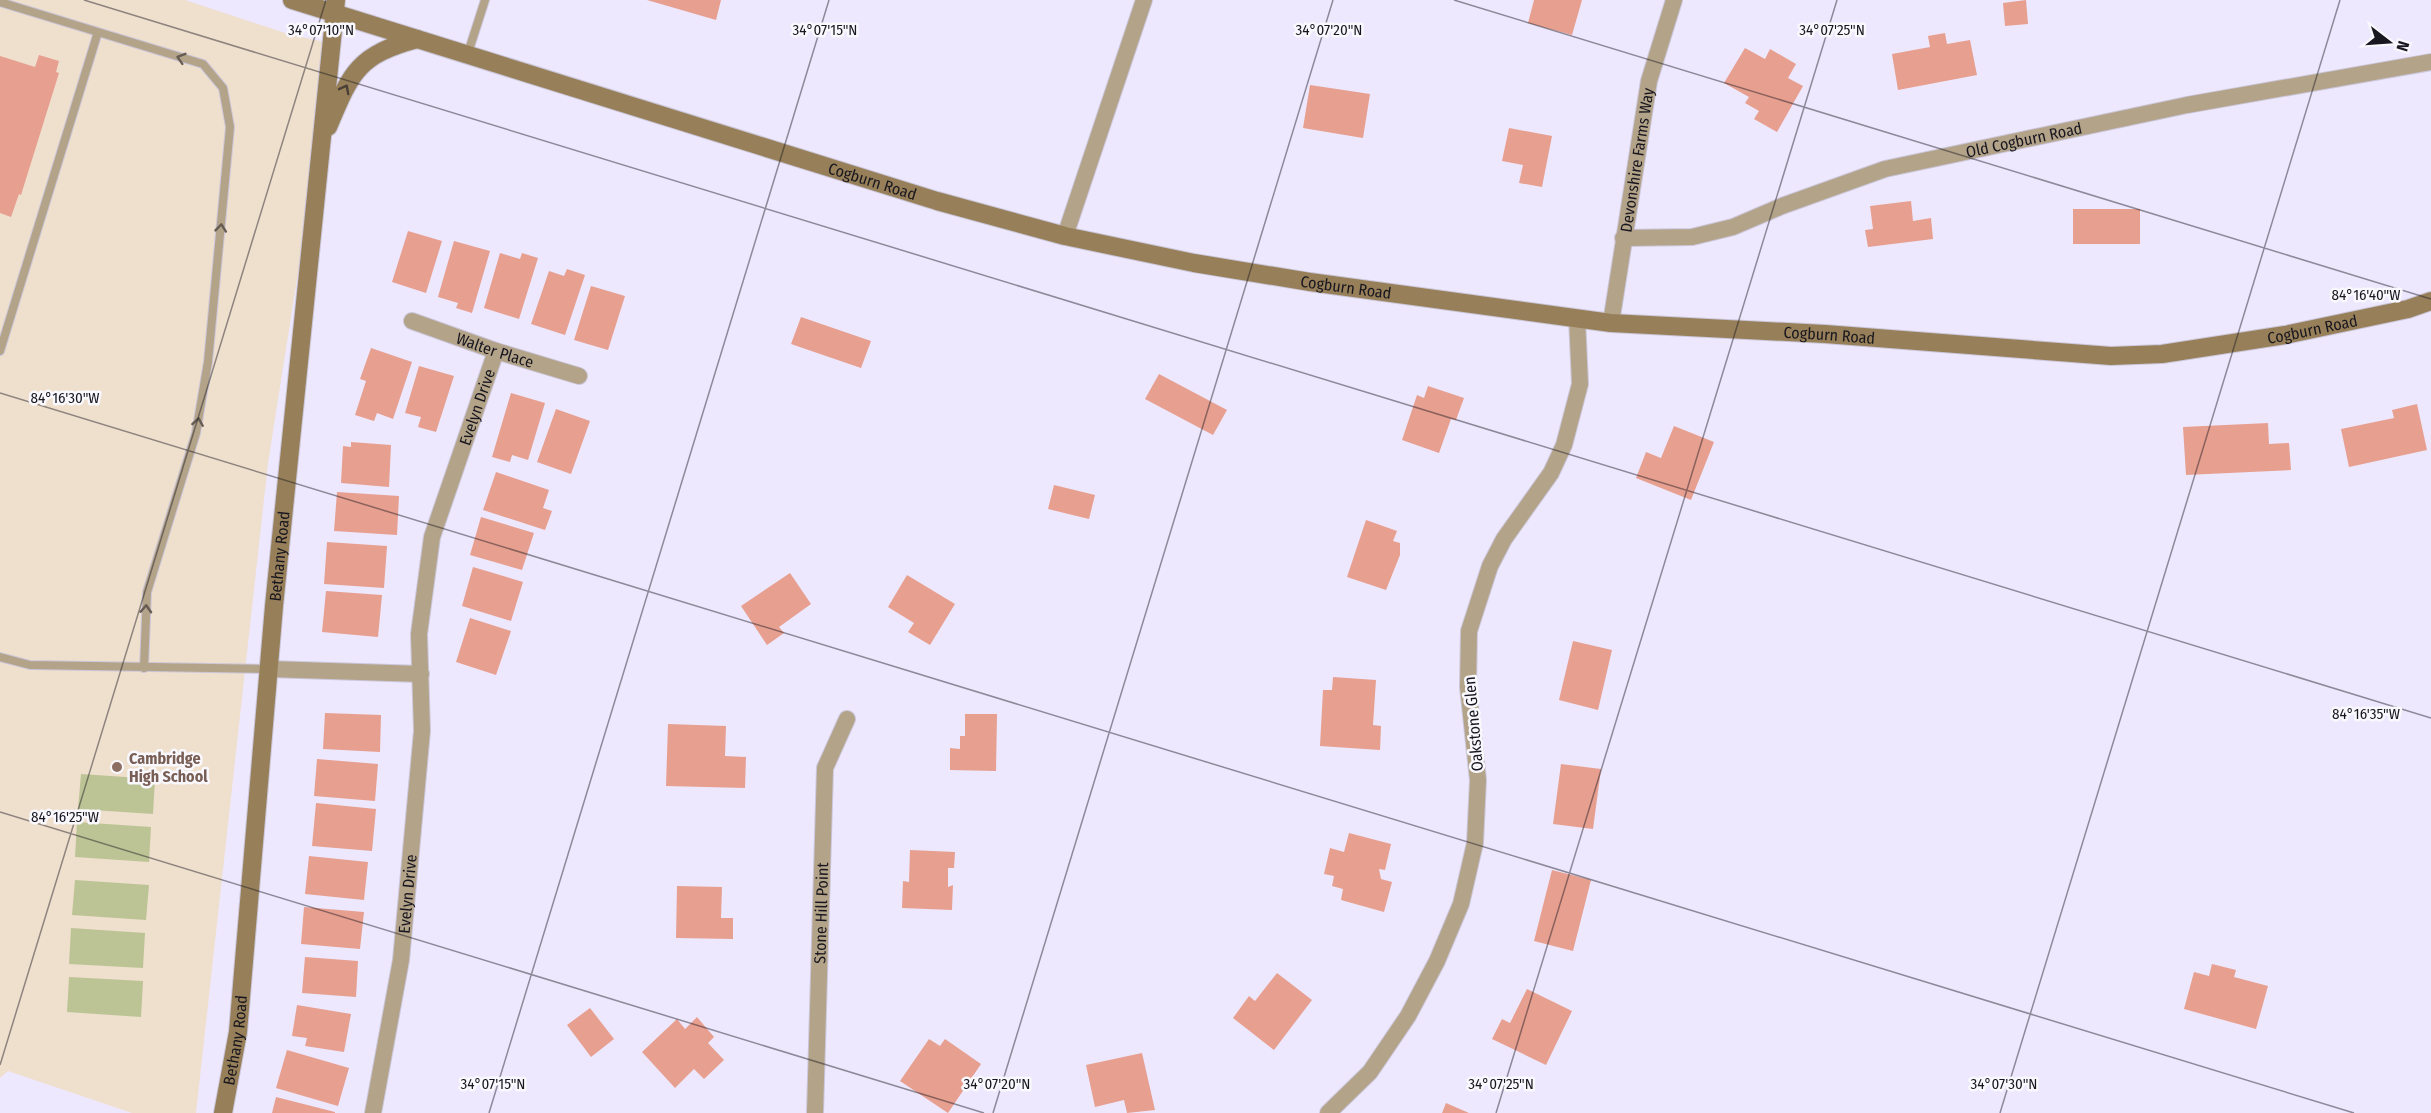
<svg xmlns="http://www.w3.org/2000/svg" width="2431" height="1113" viewBox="0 0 2431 1113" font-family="'Fira Sans Condensed',sans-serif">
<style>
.education{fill:#efdfcd}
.pitch{fill:#bcc495}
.building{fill:#e79f90}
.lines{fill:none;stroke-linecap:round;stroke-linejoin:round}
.lane-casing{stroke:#cbc6d9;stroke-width:10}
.street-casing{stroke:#cbc6d9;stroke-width:18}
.secondary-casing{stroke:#cbc6d9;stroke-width:20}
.lane{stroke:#b3a389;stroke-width:8}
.street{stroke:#b3a389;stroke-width:16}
.secondary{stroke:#978059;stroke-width:18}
.oneway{stroke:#665c54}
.oneway2{stroke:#4b4036}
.ticks{fill:none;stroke:#18161f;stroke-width:1.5;stroke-opacity:0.45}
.education-dot{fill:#8d6e63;stroke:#f9f8fd;stroke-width:2}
.labels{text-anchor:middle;stroke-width:5;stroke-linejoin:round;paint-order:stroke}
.street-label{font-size:16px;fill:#18161f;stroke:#f9f8fd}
.education-label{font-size:16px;font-weight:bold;fill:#785e54;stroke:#f9f8fd;text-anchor:start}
.ticks-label{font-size:15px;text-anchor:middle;fill:#18161f;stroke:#f9f8fd;stroke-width:5;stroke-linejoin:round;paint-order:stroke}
</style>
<rect width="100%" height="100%" fill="#ede8fd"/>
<path class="education" d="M0,0H185L288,34L334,44L268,463L196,1113H132L8,1071L0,1078Z"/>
<path class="pitch" d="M81,774L155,779L153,814L78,809Z
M77,822L151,827L149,862L75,857Z
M75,880L149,885L146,920L72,915Z
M71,928L145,933L143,968L69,964Z
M69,977L143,981L141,1017L67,1012Z"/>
<path class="building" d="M647,0H721L716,20Z
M1534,0H1582L1572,35L1528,23Z
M2026,0L2028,24L2005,26L2003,3Z
M1945,33L1947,44L1970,40L1977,75L1898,90L1892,54L1930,47L1928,36Z
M1745,48L1765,59L1770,49L1796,64L1788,78L1803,86L1777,132L1754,119L1759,111L1745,103L1749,97L1724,83Z
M39,55L59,61L56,72L59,73L21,195L19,194L11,217L0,213V56L35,67Z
M1310,85L1370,94L1363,138L1303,128Z
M1509,128L1552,136L1542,187L1519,183L1523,165L1502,161Z
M1911,201L1913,221L1931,218L1933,239L1868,247L1865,230L1873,229L1870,206Z
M2073,209H2140V244H2073Z
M408,231L442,241L426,293L392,282Z
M454,241L490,251L472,313L456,308L458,303L438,297Z
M500,253L520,259L522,253L538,258L519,319L484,308Z
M567,269L585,275L565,335L531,324L549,271L564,276Z
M591,286L625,296L608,350L574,340Z
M801,317L871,341L861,368L791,344Z
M371,348L412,362L393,419L377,413L374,421L355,415L366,381L360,379Z
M419,366L454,376L436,432L418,427L421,417L405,413Z
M1159,374L1227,410L1213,435L1145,399Z
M1428,386L1464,398L1456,420L1451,419L1439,453L1402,440L1417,395L1424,398Z
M511,393L545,403L528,460L512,455L510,462L492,457Z
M2417,404L2427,450L2349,467L2341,429L2394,418L2392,410Z
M556,409L590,421L571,474L537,462Z
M2268,423L2269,444L2289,443L2291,470L2186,475L2183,427Z
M1674,426L1714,442L1691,500L1636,478L1646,452L1661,458Z
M351,442L391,445L389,487L341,483L343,446L351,447Z
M496,472L549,490L543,508L552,511L545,530L483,510Z
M1054,485L1095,495L1089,519L1048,509Z
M337,492L399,496L397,535L334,531Z
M481,517L534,533L522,570L470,555Z
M1366,520L1397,531L1393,541L1400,543V555L1386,590L1347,577Z
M327,542L387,546L384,588L324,584Z
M473,567L523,582L511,621L462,606Z
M790,573L811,604L779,627L784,633L767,645L741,606Z
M907,575L955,604L930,645L908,632L914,623L888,607Z
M326,591L382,595L378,637L322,632Z
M470,618L511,631L496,675L456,662Z
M1573,641L1612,650L1598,710L1559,700Z
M1333,677L1376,680L1373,725L1381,726L1380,750L1320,746L1323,690H1332Z
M325,713L381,715L380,752L323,749Z
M965,714H997L996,771L950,770V748L960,749V736H965Z
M668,724L726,726L725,756L746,757L745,788L666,786Z
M317,759L378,764L375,801L314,796Z
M1561,764L1601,769L1593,829L1553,824Z
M316,803L376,809L372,851L312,846Z
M1349,833L1391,844L1385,870L1379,869L1381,879L1392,882L1384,912L1341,900L1343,889L1332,886L1334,876L1324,874L1330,848L1344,852Z
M910,850L955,852L954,868H948V887L953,885L952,910L902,908L903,881L909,882Z
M309,856L368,862L364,900L305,894Z
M1552,870L1591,880L1573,951L1534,941Z
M677,886L722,887L721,918H733V939L676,938Z
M304,907L364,912L360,949L301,944Z
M305,957L358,961L356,997L302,993Z
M2212,964L2236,970L2234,977L2268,986L2256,1029L2184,1009L2194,972L2209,976Z
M1277,973L1312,1000L1274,1050L1233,1018L1249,996L1255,1001Z
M1527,989L1572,1011L1546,1065L1492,1039L1502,1019L1510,1023Z
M297,1005L351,1014L344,1052L305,1046L307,1038L292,1036Z
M590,1008L614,1039L591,1057L567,1025Z
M697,1017L714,1037L708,1043L724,1060L704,1079L694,1069L675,1088L642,1052L677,1019L685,1029Z
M929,1039L940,1046L945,1039L981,1064L948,1113L900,1081Z
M287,1050L349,1068L338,1106L276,1088Z
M1142,1053L1155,1110L1127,1113L1124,1100L1095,1107L1086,1065Z
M276,1097L335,1112V1113H272Z
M1446,1103L1469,1113H1442Z"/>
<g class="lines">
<defs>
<path id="lane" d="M0,2L98,32
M468,53L485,0
M0,351L98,32L203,64L223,88L230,127L208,362L196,433L147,592L144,668
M0,657L30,665L269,669"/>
<g id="street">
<path d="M1065,236L1144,0"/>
<path id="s1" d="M1623,238L1692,237L1733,227L1782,206L1885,169L2187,105L2431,62"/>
<path id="s2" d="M412,321L496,351L579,376"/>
<path id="s3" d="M1611,323L1649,81L1674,0"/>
<path d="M269,669L421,674"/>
<path id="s4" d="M373,1113L401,960L422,731L419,634L432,537L496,351"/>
<path id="s5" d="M815,1113L825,768L847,719"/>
<path d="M1328,1113L1370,1072L1408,1016L1437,961L1461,904L1475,843L1478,780L1468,687L1469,631L1490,566L1504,539L1551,473L1564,445L1580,384L1577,318"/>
</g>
<g id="secondary">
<path id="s6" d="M292,0L937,201L1065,236L1194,263L1310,282L1611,323L1825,334L2111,356L2162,354L2285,335L2408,309L2431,301"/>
<path d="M328,127C351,73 357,55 417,39"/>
<path id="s7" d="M223,1113L238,1032L274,606L336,0"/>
</g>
</defs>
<use href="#lane" class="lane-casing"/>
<use href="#street" class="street-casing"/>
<use href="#secondary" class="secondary-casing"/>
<use href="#lane" class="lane"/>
<use href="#street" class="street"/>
<use href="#secondary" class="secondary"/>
</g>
<defs><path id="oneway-chevron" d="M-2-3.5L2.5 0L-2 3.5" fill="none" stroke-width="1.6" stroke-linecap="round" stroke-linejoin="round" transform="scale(1.5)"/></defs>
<g class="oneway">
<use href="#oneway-chevron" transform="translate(181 58) rotate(-163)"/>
<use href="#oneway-chevron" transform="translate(221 228) rotate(-84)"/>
<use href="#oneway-chevron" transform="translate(198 422) rotate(-81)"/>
<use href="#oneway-chevron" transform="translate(146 609) rotate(-87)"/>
</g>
<use class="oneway2" href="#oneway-chevron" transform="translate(345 89) rotate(-62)"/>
<path class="ticks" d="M84,0L2431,718M1454,0L2431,299M0,393L2354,1113M0,812L984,1113M0,1065L326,0M489,1113L829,0M993,1113L1333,0M1496,1113L1837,0M2000,1113L2340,0"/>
<circle class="education-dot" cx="117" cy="767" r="6"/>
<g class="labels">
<g class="street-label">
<text dy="6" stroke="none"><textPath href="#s1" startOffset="416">Old Cogburn Road</textPath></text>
<text dy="6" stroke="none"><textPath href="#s3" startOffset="165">Devonshire Farms Way</textPath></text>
<text dy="6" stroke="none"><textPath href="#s6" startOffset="608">Cogburn Road</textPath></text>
<text dy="6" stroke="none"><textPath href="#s6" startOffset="1094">Cogburn Road</textPath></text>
<text dy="6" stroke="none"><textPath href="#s6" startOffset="2066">Cogburn Road</textPath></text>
<text dy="6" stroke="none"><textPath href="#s6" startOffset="1580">Cogburn Road</textPath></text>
<text dy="6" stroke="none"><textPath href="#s2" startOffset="88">Walter Place</textPath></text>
<text dy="6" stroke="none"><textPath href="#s4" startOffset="718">Evelyn Drive</textPath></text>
<text dy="6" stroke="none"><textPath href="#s7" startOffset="560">Bethany Road</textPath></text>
<text transform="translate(1473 724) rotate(-95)" y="6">Oakstone Glen</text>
<text dy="6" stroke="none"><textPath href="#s4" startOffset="222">Evelyn Drive</textPath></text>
<text dy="6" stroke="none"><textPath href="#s5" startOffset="200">Stone Hill Point</textPath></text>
<text dy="6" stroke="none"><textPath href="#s7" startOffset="74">Bethany Road</textPath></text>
</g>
<g class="education-label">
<text x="129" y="764">Cambridge<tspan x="129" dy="18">High School</tspan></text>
</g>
</g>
<g class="ticks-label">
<text x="321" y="35">34°07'10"N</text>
<text x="825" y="35">34°07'15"N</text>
<text x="1329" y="35">34°07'20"N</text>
<text x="1832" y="35">34°07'25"N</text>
<text x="2366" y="300">84°16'40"W</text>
<text x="65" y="403">84°16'30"W</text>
<text x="2366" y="719">84°16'35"W</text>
<text x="65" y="822">84°16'25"W</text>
<text x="493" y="1089">34°07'15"N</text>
<text x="997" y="1089">34°07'20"N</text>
<text x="1501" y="1089">34°07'25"N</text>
<text x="2004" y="1089">34°07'30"N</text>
</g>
<g transform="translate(2389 42) rotate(107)" stroke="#f9f8fd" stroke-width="4.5" paint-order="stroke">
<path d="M0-4.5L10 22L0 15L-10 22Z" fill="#18161f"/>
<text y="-9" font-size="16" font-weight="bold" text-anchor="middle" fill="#18161f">N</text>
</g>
</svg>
